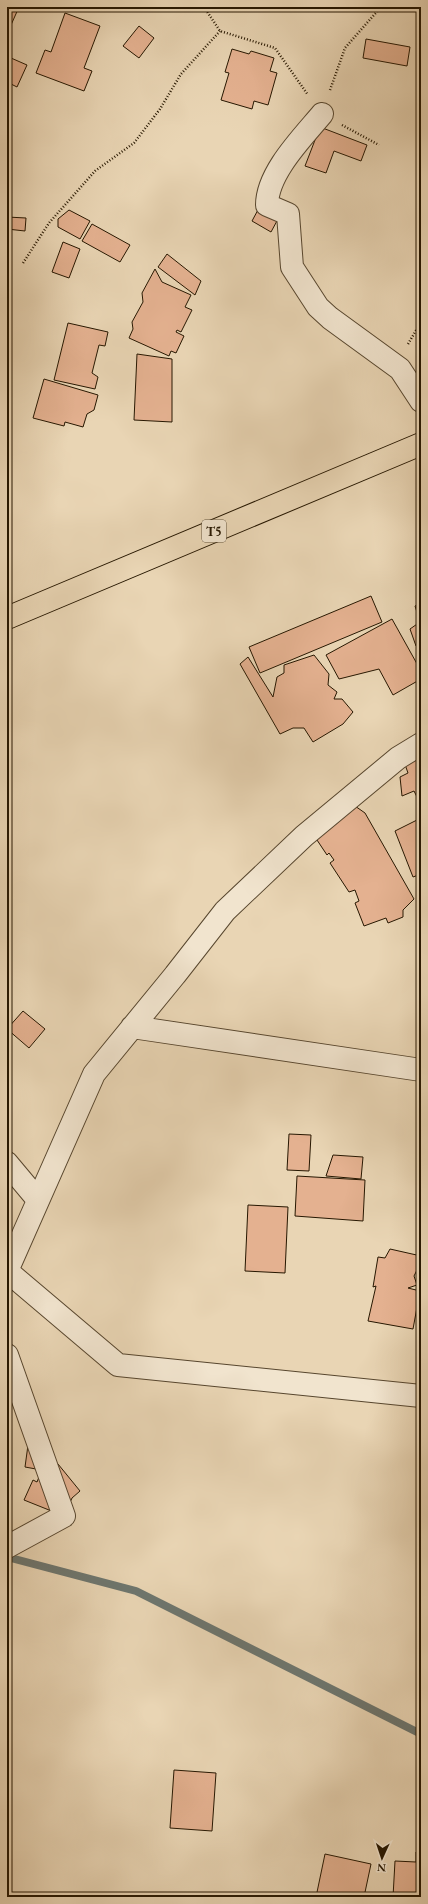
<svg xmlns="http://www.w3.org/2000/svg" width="428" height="1904" viewBox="0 0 428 1904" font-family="'EB Garamond',serif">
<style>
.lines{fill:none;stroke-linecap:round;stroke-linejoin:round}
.stream{stroke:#6d766f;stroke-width:8}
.building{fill:#e4b190;stroke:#261701}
.minor-casing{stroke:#57462e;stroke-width:24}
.highway-casing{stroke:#261701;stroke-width:24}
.path{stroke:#261701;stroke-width:2.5;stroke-dasharray:1 2;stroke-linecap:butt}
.minor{stroke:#f1e4ce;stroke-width:22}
.highway{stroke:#e9d5b4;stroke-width:22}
.labels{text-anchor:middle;stroke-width:4;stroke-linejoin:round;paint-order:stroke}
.shield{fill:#f1e4ce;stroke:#63543e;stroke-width:1}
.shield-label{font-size:13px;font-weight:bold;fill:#261701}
</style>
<rect width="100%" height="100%" fill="#e9d5b4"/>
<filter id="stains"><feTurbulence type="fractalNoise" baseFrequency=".005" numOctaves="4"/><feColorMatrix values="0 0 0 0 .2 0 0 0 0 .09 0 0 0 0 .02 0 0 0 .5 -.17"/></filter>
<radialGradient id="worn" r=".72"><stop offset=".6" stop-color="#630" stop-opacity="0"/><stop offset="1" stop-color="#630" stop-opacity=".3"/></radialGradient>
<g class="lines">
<path class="stream" d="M7,1557L136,1591L421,1734"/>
</g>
<path class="building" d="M7,7H19L7,34Z
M65,13L100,26L84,68L92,71L84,91L36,73L45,50L51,52Z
M139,26L154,38L139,58L123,46Z
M366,39L410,47L407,66L363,58Z
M232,49L249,54L251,51L274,58L270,71L277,73L268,105L254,101L252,109L221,100L229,73L225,72Z
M11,58L27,65L17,87L7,82V66Z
M320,127L367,145L361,161L334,151L326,173L305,166Z
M259,208L278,219L271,232L252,221Z
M69,210L90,221L80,239L58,227V219Z
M7,217L26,218L25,231L7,229Z
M92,224L130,245L120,262L82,241Z
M63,242L80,249L69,278L52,272Z
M167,254L201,281L195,295L158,267Z
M155,269L162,282L191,295L185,307L192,310L181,332L177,330L176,332L184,336L176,353L171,351L169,356L129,338L133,329L132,322L143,302L142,293Z
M68,323L108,332L105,346L99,345L92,373L98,377L95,389L54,380Z
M137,354L172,359V422L134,420Z
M44,379L98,395L94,410L87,414L83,427L65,422L64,426L33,418Z
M371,596L382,622L260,673L249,647Z
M421,603V644L416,646L410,629L420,622L415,606Z
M392,619L421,671V679L393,695L379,669L339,679L326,655Z
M314,655L329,674L328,685L337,692L334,699H342L353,712L343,724L313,742L304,728H293L280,734L240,664L248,657L273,697L277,677L284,673V665Z
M421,752V805L414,791L402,796L400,777L408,773L402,756Z
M355,806L365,813L414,899L403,910V917L388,923L386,918L364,926L355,903L359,901L355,890L349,892L330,863L334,860L329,853L327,855L311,831Z
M421,818V874L413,877L395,831Z
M23,1011L45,1029L29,1048L7,1029Z
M289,1134L311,1135L309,1171L287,1170Z
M333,1155L363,1157L361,1179L326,1176Z
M297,1176L365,1180L363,1221L295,1216Z
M248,1205L288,1207L285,1273L245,1271Z
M390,1249L421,1256V1262L414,1276L417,1285L408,1288L420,1291L413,1329L368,1321L376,1286L373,1287L378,1257L385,1258Z
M420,1296L421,1297V1338H419Z
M28,1445L36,1469L25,1467Z
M58,1464L80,1491L72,1498L64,1516L24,1500L33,1480L37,1482L43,1467L51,1470Z
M174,1770L216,1773L212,1831L170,1828Z
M418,1819H421V1832H417Z
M416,1852L421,1853V1897H393L395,1861L416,1862Z
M325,1854L371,1864L364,1897H316Z"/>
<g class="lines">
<defs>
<path id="minor" d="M322,114C302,138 267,173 267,205L288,214L292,267L318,307L330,318L400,369L421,401
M132,1027L421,1070
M7,1163L38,1200
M7,1271L94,1074L175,975L225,911L304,836L398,758L421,744
M7,1271L118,1365L421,1396
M7,1355L64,1516L7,1547"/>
<path id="highway" d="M7,618L421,444"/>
</defs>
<use href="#minor" class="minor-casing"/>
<use href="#highway" class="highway-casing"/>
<path class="path" d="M204,7L220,31L275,48L308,95
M330,90L345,48L381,7
M342,125L379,145
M23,263L49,223L95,171L134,143L160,109L181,74L220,31
M408,344L421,322"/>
<use href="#minor" class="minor"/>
<use href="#highway" class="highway"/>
</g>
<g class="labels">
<rect class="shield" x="202" y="520" width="24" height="22" rx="3"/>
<g class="shield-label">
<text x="214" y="536">T5</text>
</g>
</g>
<rect width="428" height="1904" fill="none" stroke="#e9d5b4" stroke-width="24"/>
<rect x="8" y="8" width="412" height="1888" fill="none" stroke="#261701" stroke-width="2"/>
<rect x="12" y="12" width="404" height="1880" fill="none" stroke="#261701"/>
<g transform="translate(382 1858) rotate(183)" stroke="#f1e4ce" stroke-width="3" paint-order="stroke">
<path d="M0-3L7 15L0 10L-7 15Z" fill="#261701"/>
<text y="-6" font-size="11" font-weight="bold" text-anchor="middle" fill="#261701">N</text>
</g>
<rect width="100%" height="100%" filter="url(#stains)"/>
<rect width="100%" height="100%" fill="url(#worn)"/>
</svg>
